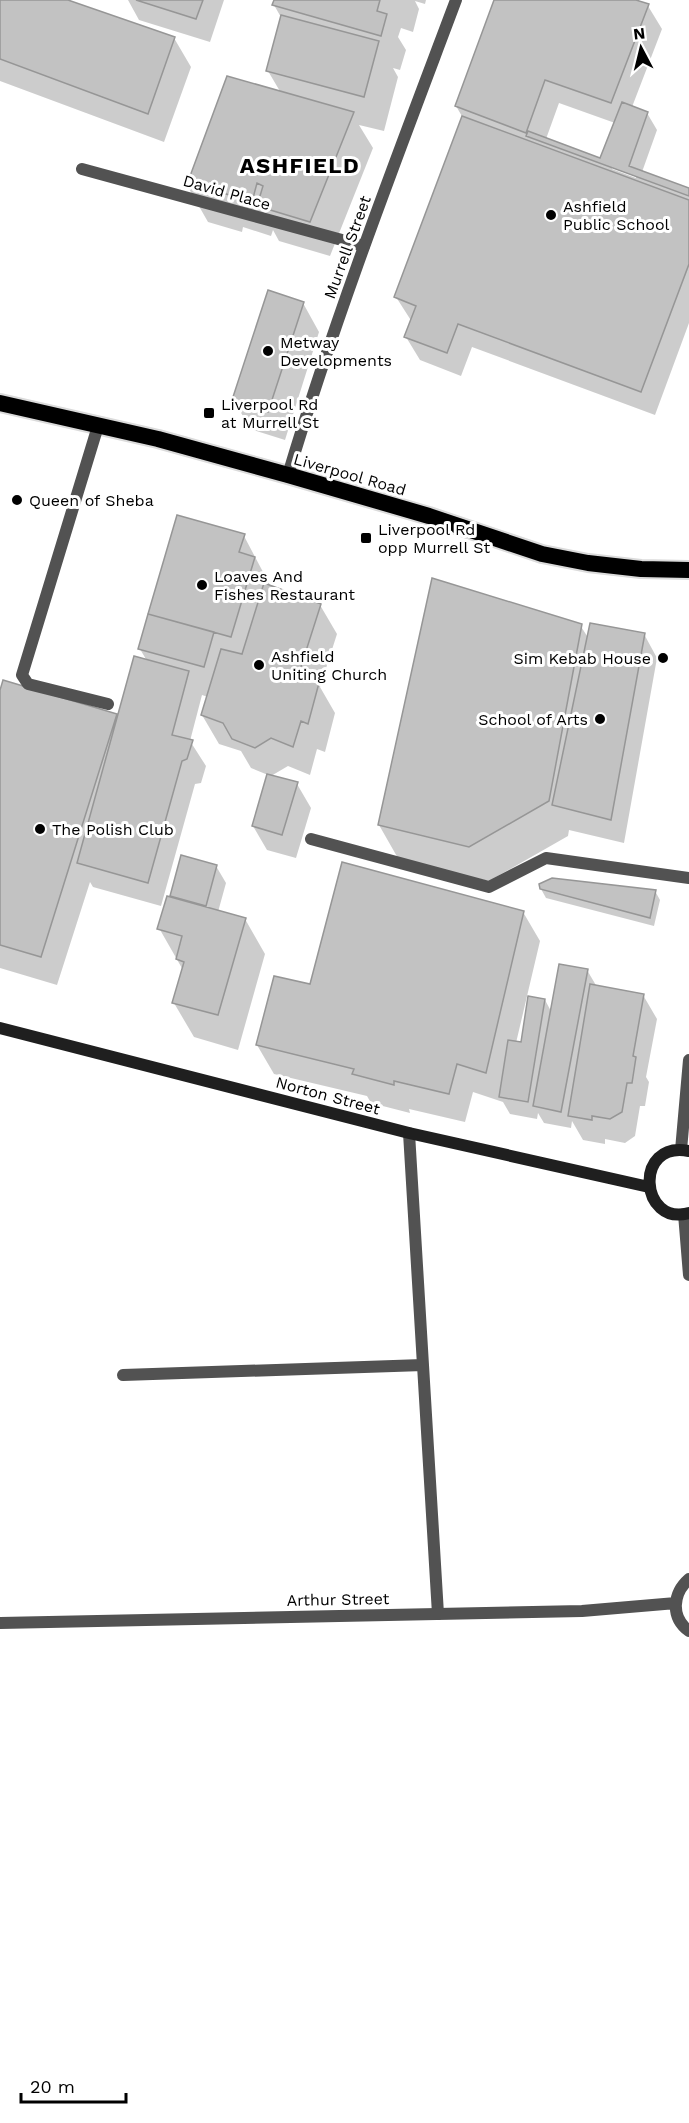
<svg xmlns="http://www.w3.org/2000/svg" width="689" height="2123" viewBox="0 0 689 2123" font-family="'Work Sans',sans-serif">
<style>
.shadow{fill:#0003;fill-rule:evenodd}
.building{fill:#c2c2c2;stroke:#969696;stroke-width:1.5}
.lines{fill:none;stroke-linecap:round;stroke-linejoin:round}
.trunk-casing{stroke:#dbdbdb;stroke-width:20}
.service{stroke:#525252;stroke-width:12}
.minor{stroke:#525252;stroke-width:12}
.secondary{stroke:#1f1f1f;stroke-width:12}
.trunk{stroke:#000;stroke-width:16}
.poi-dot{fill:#000;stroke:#fff;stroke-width:2}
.labels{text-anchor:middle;stroke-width:6;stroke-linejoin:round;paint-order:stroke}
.street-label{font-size:16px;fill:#000;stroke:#fff}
.poi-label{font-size:16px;fill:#000;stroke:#fff;text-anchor:start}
.district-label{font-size:22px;font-weight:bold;letter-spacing:1.5px;fill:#000;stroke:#fff}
</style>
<rect width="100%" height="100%" fill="#fff"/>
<path class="shadow" d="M0,0H63L174,38L191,67L164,142L0,81Z
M128,0H224L210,42L139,20Z
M275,0H426L425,4L415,1L419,9L413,32L401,28L398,37L406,50L400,70L393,68L398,77L384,131L359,125L373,148L330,256L279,241L273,230L271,236L243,227L242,232L208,222L188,187L281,93L268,71L282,19L274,5Z
M496,0H632L648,6L662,29L632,107L647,113L657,130L642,172L689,190V323L655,415L472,347L461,376L420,360L406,337L412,322L396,297L463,118L456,106ZM559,103L615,123L601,160L546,139ZM612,166L636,175V178L612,169Z
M303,303L319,332L285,440L250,429L234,400Z
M244,536L271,587L320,605L337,634L320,687L335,713L325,752L317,749L310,775L288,766L271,776L297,784L311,808L296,858L267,850L253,826L268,775L251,768L241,751L219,744L202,715L208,697L202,695L190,741L206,766L201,783L195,784L161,906L93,887L90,882L57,985L0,968V696L116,715L118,720L147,661L140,649Z
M580,625L589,639L644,634L657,658L624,843L569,830L568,836L489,881L399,860L379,825Z
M216,866L226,883L218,912L245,919L265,954L238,1050L194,1037L174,1003L183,970L159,928L173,899L171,896Z
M541,889L655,891L660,900L654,926L546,898Z
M523,912L540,941L516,1043L522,1044L545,1000L552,1013L587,970L597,987L643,995L657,1019L646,1077L649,1082L645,1106H640L635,1136L625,1143L605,1139V1144L583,1140L572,1121L571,1128L544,1123L538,1113L537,1119L510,1114L503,1102L473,1092L465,1122L409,1109L410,1113L371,1103L367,1096L274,1074L257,1045L311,985Z"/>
<path class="building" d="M0,0H68L175,37L148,114L0,59Z
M136,0H203L196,19Z
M274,0H380L377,11L387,14L381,36L272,5Z
M494,0H636L649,4L611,103L545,80L526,133L455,106Z
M281,15L379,41L364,97L266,71Z
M227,76L354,112L310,222L257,206L263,186L257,183L252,202L223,193L222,198L186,187Z
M622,102L648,112L629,166L689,188V196L526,136L528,131L600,158Z
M462,116L689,200V264L641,392L458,324L447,353L404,337L416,306L394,297Z
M268,290L304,302L268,412L232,400Z
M177,515L245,534L239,552L255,557L231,637L148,614Z
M432,578L582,624L549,801L469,847L378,825Z
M264,583L321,604L298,676L319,683L308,724L301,721L293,747L271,738L255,748L232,739L223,723L201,715L221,649L242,654Z
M148,614L214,632L204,667L138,649Z
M590,623L645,633L611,820L552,805Z
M134,656L189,671L172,735L193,740L187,759L182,761L148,883L77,863Z
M3,680L117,714L41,957L0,945V690Z
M267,774L298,782L282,835L252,826Z
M181,855L217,865L206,906L170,896Z
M342,862L524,911L486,1073L457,1064L449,1094L394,1081V1085L352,1074L354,1069L256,1045L274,976L310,984Z
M552,878L656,890L650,918L540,889L539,884Z
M167,896L246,918L218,1015L172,1003L184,962L176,959L182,936L157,929Z
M559,964L588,969L561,1112L533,1106Z
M590,984L644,994L633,1056L636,1057L632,1083H627L622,1112L610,1119L592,1116V1120L568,1116Z
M528,996L545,999L528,1102L499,1097L508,1040L521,1042Z"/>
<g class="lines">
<defs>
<path id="trunk" d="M0,403L158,439L288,475L429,516L542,554L588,563L641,569L689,570"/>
</defs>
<use href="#trunk" class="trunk-casing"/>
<path class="service" d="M82,169L364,246
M98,426L22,675L28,684L108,704
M311,839L489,887L546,858L689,878
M409,1133L438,1614
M123,1375L423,1365"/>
<path class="minor" d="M288,475C336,314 397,157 456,0
M681,1150L689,1060
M684,1214L689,1275
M689,1579C673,1593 670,1617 689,1631
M0,1623L582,1611L676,1603"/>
<path class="secondary" d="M0,1028L409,1133L649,1187
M689,1151C633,1140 640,1227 689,1213"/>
<use href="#trunk" class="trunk"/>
</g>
<g class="poi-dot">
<circle cx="551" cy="215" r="6"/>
<circle cx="268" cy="351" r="6"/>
<rect x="203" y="407" width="12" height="12" rx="3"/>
<circle cx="17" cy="500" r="6"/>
<rect x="360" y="532" width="12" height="12" rx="3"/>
<circle cx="202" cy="585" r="6"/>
<circle cx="663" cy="658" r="6"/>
<circle cx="259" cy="665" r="6"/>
<circle cx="600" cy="719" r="6"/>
<circle cx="40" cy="829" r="6"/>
</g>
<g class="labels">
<g class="street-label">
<text transform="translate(227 192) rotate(16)" y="6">David Place</text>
<text transform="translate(347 247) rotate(-70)" y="6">Murrell Street</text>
<text transform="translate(350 474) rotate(16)" y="6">Liverpool Road</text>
<text transform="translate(328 1095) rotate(15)" y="6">Norton Street</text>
<text transform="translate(338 1599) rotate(-1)" y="6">Arthur Street</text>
</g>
<g class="poi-label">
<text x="563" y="212">Ashfield<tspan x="563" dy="18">Public School</tspan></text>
<text x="280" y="348">Metway<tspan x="280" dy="18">Developments</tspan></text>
<text x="221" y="410">Liverpool Rd<tspan x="221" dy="18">at Murrell St</tspan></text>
<text x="29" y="506">Queen of Sheba</text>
<text x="378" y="535">Liverpool Rd<tspan x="378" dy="18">opp Murrell St</tspan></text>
<text x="214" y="582">Loaves And<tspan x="214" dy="18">Fishes Restaurant</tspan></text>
<text x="271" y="662">Ashfield<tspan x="271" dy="18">Uniting Church</tspan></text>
<text x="651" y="664" text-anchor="end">Sim Kebab House</text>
<text x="588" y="725" text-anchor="end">School of Arts</text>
<text x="52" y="835">The Polish Club</text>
</g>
<g class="district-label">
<text x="300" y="173">ASHFIELD</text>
</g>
</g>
<g transform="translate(641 48) rotate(353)" stroke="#ffffff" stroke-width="4.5" paint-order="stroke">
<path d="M0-4.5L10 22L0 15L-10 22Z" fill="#000000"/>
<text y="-9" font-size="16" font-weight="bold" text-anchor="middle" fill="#000000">N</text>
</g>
<path d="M21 2093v9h105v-9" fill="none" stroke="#000000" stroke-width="3"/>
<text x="30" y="2093" font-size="18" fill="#000000" stroke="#ffffff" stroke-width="4.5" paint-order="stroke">20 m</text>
</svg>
